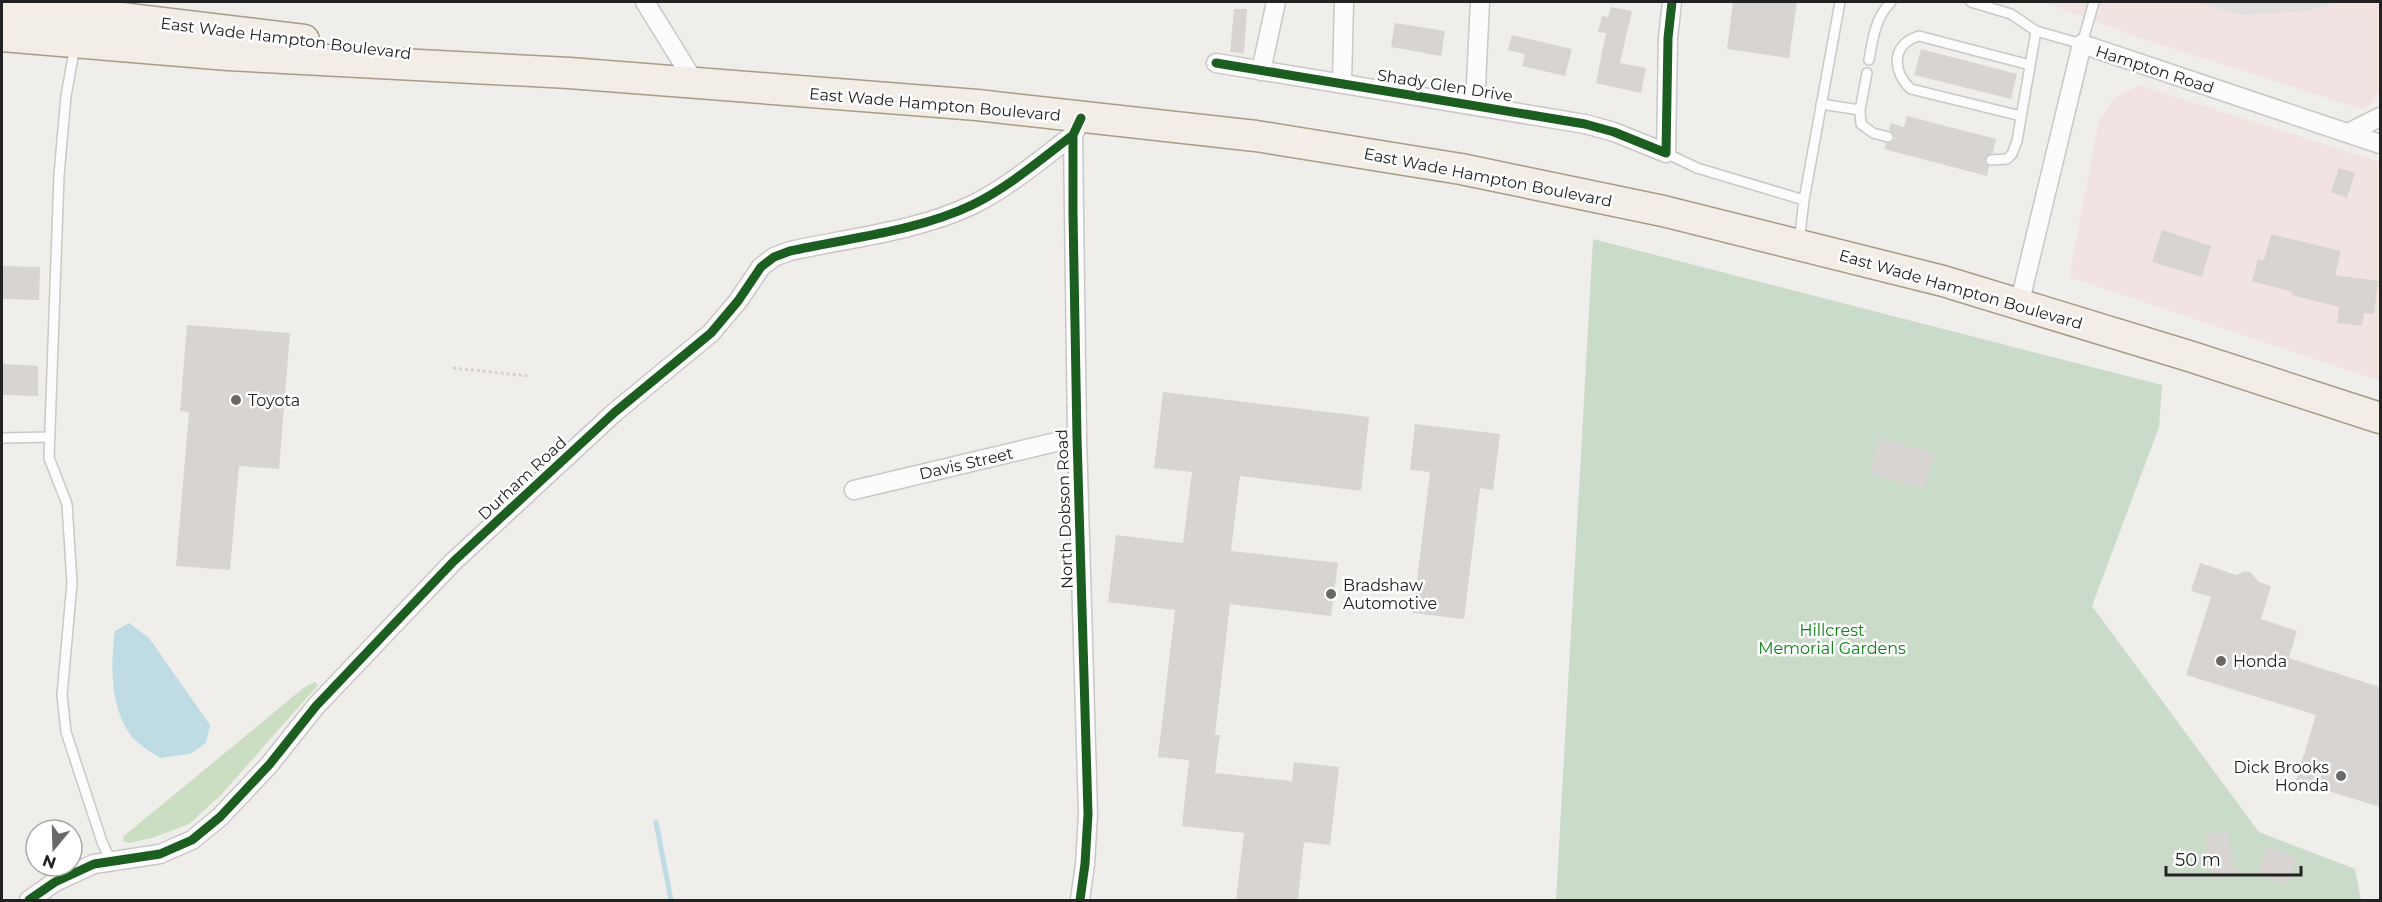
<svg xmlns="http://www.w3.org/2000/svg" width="2382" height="902" viewBox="0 0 2382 902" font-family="Montserrat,sans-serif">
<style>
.commercial{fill:#f1e3e1}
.forest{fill:#cbdec1}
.cemetery{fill:#cadbca}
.parking{fill:#e0dfde}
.water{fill:#bfdbe3}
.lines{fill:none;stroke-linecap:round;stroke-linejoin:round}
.stream{stroke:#bfdbe3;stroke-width:5}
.building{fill:#d7d4d2}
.lane-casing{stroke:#c9c8c7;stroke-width:12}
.street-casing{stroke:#c9c8c7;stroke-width:21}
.primary-casing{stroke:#a79c86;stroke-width:33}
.path{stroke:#dccecd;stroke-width:3;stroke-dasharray:3 3;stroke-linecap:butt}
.lane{stroke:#fdfcfc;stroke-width:9}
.street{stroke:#fdfcfc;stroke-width:18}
.primary{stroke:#f3ede7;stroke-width:30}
.cycleway-casing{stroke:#fff;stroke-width:13}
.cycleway{stroke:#1b5e20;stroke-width:9}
.poi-dot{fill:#6a6968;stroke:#fff;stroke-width:2}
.labels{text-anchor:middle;stroke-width:5;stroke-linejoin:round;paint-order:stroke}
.street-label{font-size:16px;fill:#222;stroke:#fff}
.poi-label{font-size:16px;fill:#222;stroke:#fff;text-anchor:start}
.park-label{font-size:16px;fill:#0c8416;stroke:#fff}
</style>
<rect width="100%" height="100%" fill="#f0eeeb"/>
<path class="commercial" d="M2044,2H2380V89L2371,104L2362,109L2137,37Z
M2138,85L2380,162V381L2069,277L2099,120L2114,99Z"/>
<path class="forest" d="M315,682L318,685L220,796L189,824L152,838L130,843L123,841L124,836L306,686Z"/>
<path class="cemetery" d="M1593,239L2162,385L2159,427L2092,606L2259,832L2355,869L2361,900H1556Z"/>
<path class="parking" d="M2197,2H2335L2309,11L2241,15Z"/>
<path class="water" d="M129,623L149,638L210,725L206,743L190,754L160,758C153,753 144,748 137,742C110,717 110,664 115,631Z"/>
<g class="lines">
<path class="stream" d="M656,822L671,900"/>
</g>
<path class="building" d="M1733,2H1797L1789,58L1727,49Z
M1611,7L1632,11L1620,63L1646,68L1641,93L1596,83L1606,33L1598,32L1602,16L1608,17Z
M1234,9H1247L1244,53L1230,52Z
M1395,23L1445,31L1441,56L1391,47Z
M1512,35L1572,49L1565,76L1522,66L1525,54L1508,50Z
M1921,49L2017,74L2011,99L1914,75Z
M1907,116L1996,139L1993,153L1985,158V163L1989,166L1987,176L1884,149L1886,143L1892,142L1895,138L1893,133L1889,130L1891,123L1904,127Z
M2339,168L2355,173L2347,198L2331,192Z
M2162,230L2211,246L2202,277L2152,262Z
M2271,234L2341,251L2335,275L2378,281L2374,314L2364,313L2362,326L2337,323L2339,307L2292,295L2293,292L2252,281L2258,259L2264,260Z
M2,266L40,267L39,300L2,299Z
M187,325L290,333L279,469L239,466L230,570L176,566L189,412L180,411Z
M2,364L38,366V396L2,395Z
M1163,392L1369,417L1361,491L1240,476L1231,551L1338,563L1331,616L1230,604L1215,735H1220L1215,773L1292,781L1294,762L1339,767L1330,845L1304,842L1298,900H1236L1244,833L1182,826L1189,760L1158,757L1175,610L1108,602L1116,535L1183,543L1192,472L1154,468Z
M1415,424L1500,434L1493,490L1480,488L1464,619L1413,613L1430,472L1410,470Z
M1879,438L1934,453L1924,488L1869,473Z
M2200,563L2236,575L2245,571L2250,572L2259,582L2271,586L2261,619L2297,631L2289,658L2380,687V807L2296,781L2316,715L2186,675L2211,597L2191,591Z
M2227,831L2236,874L2213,878L2205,835Z
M2267,847L2297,857L2288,885L2258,875Z"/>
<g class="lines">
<defs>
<path id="lane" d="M1971,2L2011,14L2036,31L2082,44L2094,2
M75,46L66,96L59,175L49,458L67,504L72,583L62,695L66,732L102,842L111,861
M1869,60C1873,38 1875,18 1891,2
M1867,73L1860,110L1861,124L1873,133L1888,137
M1821,104L1860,110
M2021,116L1911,89C1892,72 1891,44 1919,36L2030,65
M1666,153L1697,168L1804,200
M1991,160L2007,159L2012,154L2017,141L2036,31
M1799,242L1804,200L1840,2
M2,438L50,437"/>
<path id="street" d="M645,2L695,83
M1216,63L1585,124L1614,132L1666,153L1668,38L1672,2
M1261,71L1276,2
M1342,83L1344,2
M1475,105L1480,2
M1077,127L1073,135L1077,437L1088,814L1085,864L1080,900
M2348,133L2380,117
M2019,305L2082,44L2380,144
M854,490L1077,437
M29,900L55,882L94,864L160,854L192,840L220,817L269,765L316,706L453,562L615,412L711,333L738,301L761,267L774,257L790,251C849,238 918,231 972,205C1009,187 1041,159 1073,135"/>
<path id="primary" d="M2,6L80,13L304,40
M2,36L228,55L569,73L977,105L1256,136L1461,169L1663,211L1943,281L2189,356L2380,418"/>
</defs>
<use href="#lane" class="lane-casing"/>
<use href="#street" class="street-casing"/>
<use href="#primary" class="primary-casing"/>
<path class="path" d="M453,368L529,376"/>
<use href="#lane" class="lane"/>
<use href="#street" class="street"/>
<use href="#primary" class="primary"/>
<defs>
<path id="cycleway" d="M1216,63L1585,124L1614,132L1666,153L1668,38L1672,2
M29,900L55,882L94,864L160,854L192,840L220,817L269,765L316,706L453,562L615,412L711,333L738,301L761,267L774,257L790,251C849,238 918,231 972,205C1009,187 1041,159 1073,135
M1080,900L1085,864L1088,814L1077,437L1073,214V135L1081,118"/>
</defs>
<use href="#cycleway" class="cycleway-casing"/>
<use href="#cycleway" class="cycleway"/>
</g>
<g class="poi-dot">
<circle cx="236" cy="400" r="6"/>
<circle cx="1331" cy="594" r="6"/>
<circle cx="2221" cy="661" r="6"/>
<circle cx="2341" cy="776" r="6"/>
</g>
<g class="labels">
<g class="street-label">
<text transform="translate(286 38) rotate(7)" y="6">East Wade Hampton Boulevard</text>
<text transform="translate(2155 69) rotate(18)" y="6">Hampton Road</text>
<text transform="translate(1445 85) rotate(9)" y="6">Shady Glen Drive</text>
<text transform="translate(935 104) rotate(5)" y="6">East Wade Hampton Boulevard</text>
<text transform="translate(1488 177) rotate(11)" y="6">East Wade Hampton Boulevard</text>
<text transform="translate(1961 289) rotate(16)" y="6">East Wade Hampton Boulevard</text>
<text transform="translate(966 463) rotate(-13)" y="6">Davis Street</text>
<text transform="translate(522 478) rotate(-43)" y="6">Durham Road</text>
<text transform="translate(1064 509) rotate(-92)" y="6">North Dobson Road</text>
</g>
<g class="poi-label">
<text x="248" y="406">Toyota</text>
<text x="1343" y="591">Bradshaw<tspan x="1343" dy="18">Automotive</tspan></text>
<text x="2233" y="667">Honda</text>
<text x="2329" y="773" text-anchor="end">Dick Brooks<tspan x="2329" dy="18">Honda</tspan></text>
</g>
<g class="park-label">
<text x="1832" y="636">Hillcrest<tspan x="1832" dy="18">Memorial Gardens</tspan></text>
</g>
</g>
<rect width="2382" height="902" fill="none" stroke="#222222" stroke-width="6"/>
<g transform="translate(54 848) rotate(199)"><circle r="28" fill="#ffffff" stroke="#a7a7a7" stroke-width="1.5"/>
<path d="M0-4.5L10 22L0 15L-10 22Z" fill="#6a6968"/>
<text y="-9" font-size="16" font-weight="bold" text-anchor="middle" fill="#222222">N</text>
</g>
<path d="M2166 866v9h135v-9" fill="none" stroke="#222222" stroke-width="3"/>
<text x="2175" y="866" font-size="18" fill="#222222" stroke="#ffffff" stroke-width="4.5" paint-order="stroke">50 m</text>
</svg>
